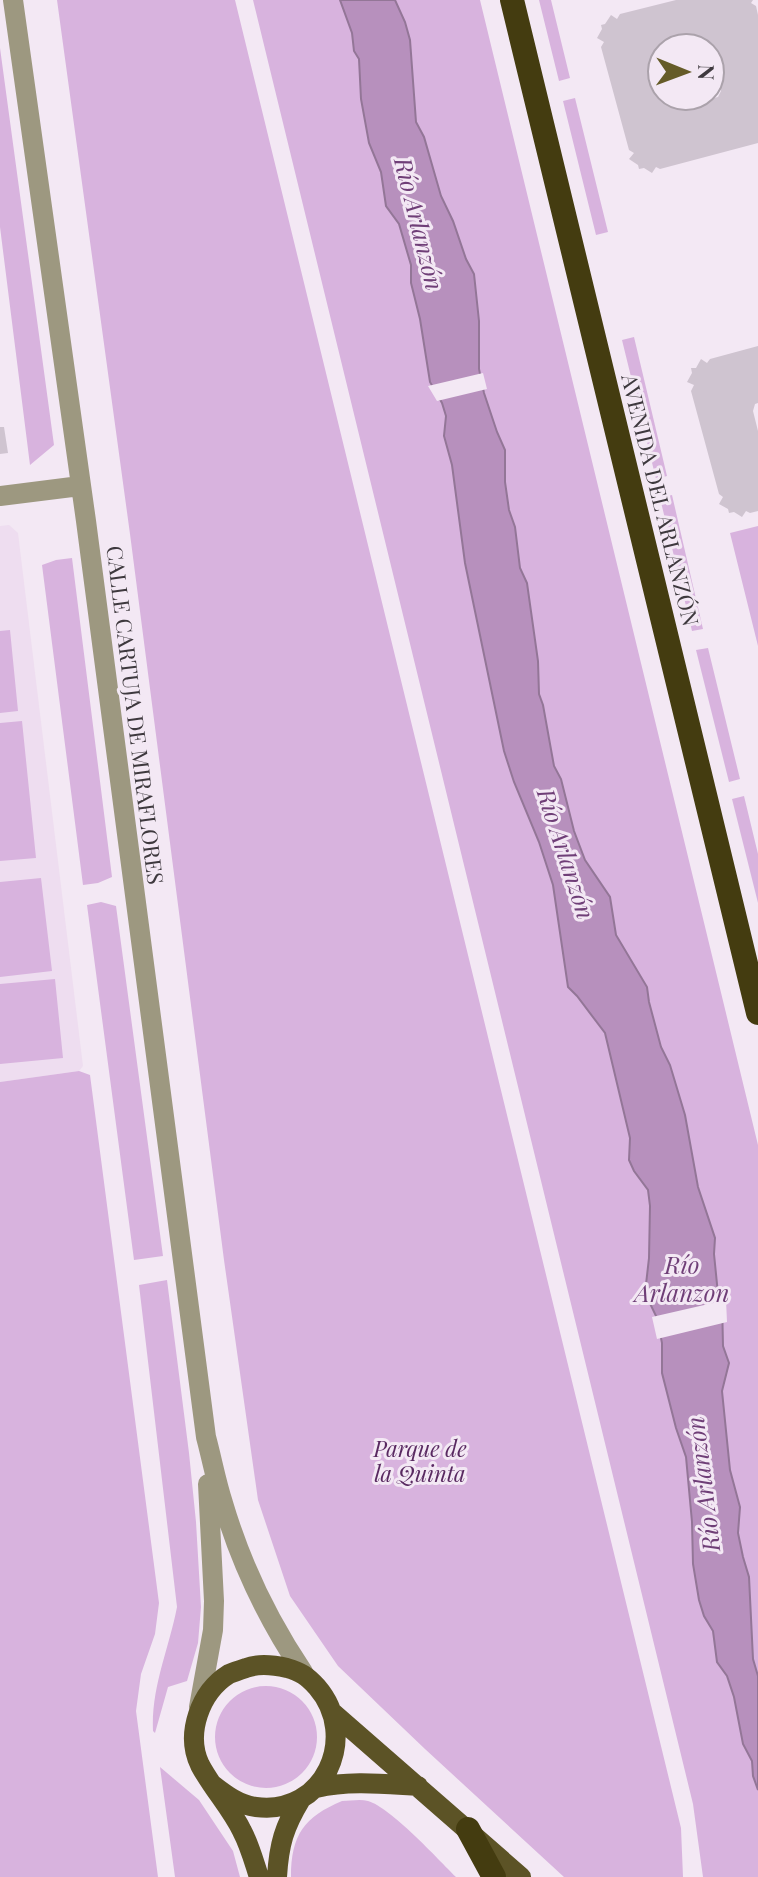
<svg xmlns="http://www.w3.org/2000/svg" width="758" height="1877" viewBox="0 0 758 1877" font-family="'Playfair Display',serif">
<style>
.built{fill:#eeddf0}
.green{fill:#d8b3de}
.water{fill:#b790bd;stroke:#937697;stroke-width:2}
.pier{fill:#f3e8f4}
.building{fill:#cfc4d0;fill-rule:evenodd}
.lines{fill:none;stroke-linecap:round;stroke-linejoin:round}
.minor{stroke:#9d9880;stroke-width:20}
.major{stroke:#5c5326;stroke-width:20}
.highway{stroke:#443c10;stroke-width:24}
.labels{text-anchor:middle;stroke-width:6;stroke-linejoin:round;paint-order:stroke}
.street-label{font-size:22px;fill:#3e393e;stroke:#f3e8f4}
.park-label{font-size:22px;font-style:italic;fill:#592961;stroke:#f3e8f4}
.water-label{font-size:24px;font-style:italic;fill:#6f3e77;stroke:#f3e8f4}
</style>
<rect width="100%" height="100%" fill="#f3e8f4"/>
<path class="built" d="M9,525L18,533L83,1066L79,1071L0,1082V526Z"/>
<path class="green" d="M57,0H235L681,1828L683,1877H564L425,1749L338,1666L290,1596L258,1500L224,1260L130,534Z
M253,0H480L758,1145V1877H703L693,1804Z
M539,0H551L570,78L559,81Z
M0,48L54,445L30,465L0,227Z
M575,98L608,232L596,235L563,101Z
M634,337L667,476L656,479L622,340Z
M672,495L703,629L692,631L660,498Z
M758,526V646L730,533Z
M72,558L112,877L98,883L83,885L42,565L56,560Z
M10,630L18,711L0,713V631Z
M708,648L740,779L729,782L696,650Z
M22,721L36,858L0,861V723Z
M744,796L758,854V903L732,799Z
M41,878L52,971L0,977V882Z
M101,902L116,906L163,1256L134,1260L87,905Z
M55,979L63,1058L0,1064V984Z
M79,1071L90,1075L159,1603L155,1634L141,1674L136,1711L158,1877H0V1082Z
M167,1280L189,1453L196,1522L201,1607L198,1643L187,1681L168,1687L155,1733L153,1731C151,1687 169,1649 177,1607L139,1285Z
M215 1737a51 51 0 1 1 102 0a51 51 0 1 1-102 0Z
M160,1767L199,1800L233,1851L240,1877H175Z
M342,1801C350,1801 360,1799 368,1801C390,1807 438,1859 456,1877H291C291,1835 304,1817 342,1801Z"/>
<path class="water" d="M340,0H395L405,22L410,40L416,122L424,137L441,196L453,221L466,259L474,274L479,321V369L484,393L497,432L505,450V482L509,510L515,527L520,568L527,583L538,661L539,694L543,705L554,766L561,779L574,831L585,860L610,897L616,935L647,987L649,1002L661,1047L670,1065L685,1115L698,1187L715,1238L714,1254L718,1294L722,1300L723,1346L729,1363L722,1391L730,1470L740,1507L738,1533L743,1557L749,1577L753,1659L758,1676V1790L753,1776L752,1761L743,1744L734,1697L727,1676L717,1662L713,1631L704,1616L699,1600L693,1564L692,1522L686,1457L676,1428L662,1373V1343L657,1318L645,1293L649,1258L650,1206L648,1190L634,1171L629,1160L630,1138L605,1033L577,996L568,987L553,885L539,842L514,782L504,751L465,563L452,465L444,436L446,416L442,403L430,382L420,319L411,283V265L399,224L386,206L381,172L369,143L361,99L359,59L354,51L352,33Z"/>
<path class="pier" d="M483,373L487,389L437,401L428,386Z
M726,1300L727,1322L657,1339L652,1317Z"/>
<path class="building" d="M676,0H753L751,3L756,6L758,15V143L660,169L656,167L652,173L644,168L639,169L638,165L629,159L634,153L629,150L601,47L604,42L597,38L602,29L601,25L605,24L611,15L617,19L620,14ZM662,48H710V55L721,91L718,97L679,107L673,104L671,96H662Z
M758,346V403L755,404L753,411L758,431V511L750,513L746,511L742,517L734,512L729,513L728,509L719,504L723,497L719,494L691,391L694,385L687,382L692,373L691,368H696L701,359L707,363L710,359Z
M0,427H4L8,453L0,454Z"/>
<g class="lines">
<path class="minor" d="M13,0L86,521L206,1437C212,1459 216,1482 223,1503C241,1564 268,1620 303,1672
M0,496L80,486
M199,1707L213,1630L214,1601L208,1484"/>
<path class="major" d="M332,1712L521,1877
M213,1785C226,1795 239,1805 256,1807C324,1816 360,1737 317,1687C307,1676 301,1672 287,1668C274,1665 259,1663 246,1668C240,1670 234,1672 229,1674C200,1692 185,1734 200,1765C212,1788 231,1808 242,1831C250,1846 254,1862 259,1877
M316,1788C350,1780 384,1784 418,1786
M277,1877C279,1844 284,1827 301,1799"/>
<path class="highway" d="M512,0L758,1013
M468,1829L494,1877"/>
</g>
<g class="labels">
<g class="street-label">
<text transform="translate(660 500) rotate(76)" y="8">AVENIDA DEL ARLANZÓN</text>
<text transform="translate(135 715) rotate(83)" y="8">CALLE CARTUJA DE MIRAFLORES</text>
</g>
<g class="park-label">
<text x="420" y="1457">Parque de<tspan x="420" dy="25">la Quinta</tspan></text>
</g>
<g class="water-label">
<text transform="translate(418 224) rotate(76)" y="8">Río Arlanzón</text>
<text transform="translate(565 854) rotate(72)" y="8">Río Arlanzón</text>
<text x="682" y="1274">Río<tspan x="682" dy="28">Arlanzon</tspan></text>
<text transform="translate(704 1484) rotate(-97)" y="8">Río Arlanzón</text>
</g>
</g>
<g transform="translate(686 72) rotate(91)"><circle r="38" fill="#f3e8f4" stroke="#aba2ab" stroke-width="2"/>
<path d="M0-6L14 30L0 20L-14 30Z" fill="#655b28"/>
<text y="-12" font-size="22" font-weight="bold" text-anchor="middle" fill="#3e393e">N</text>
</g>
</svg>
